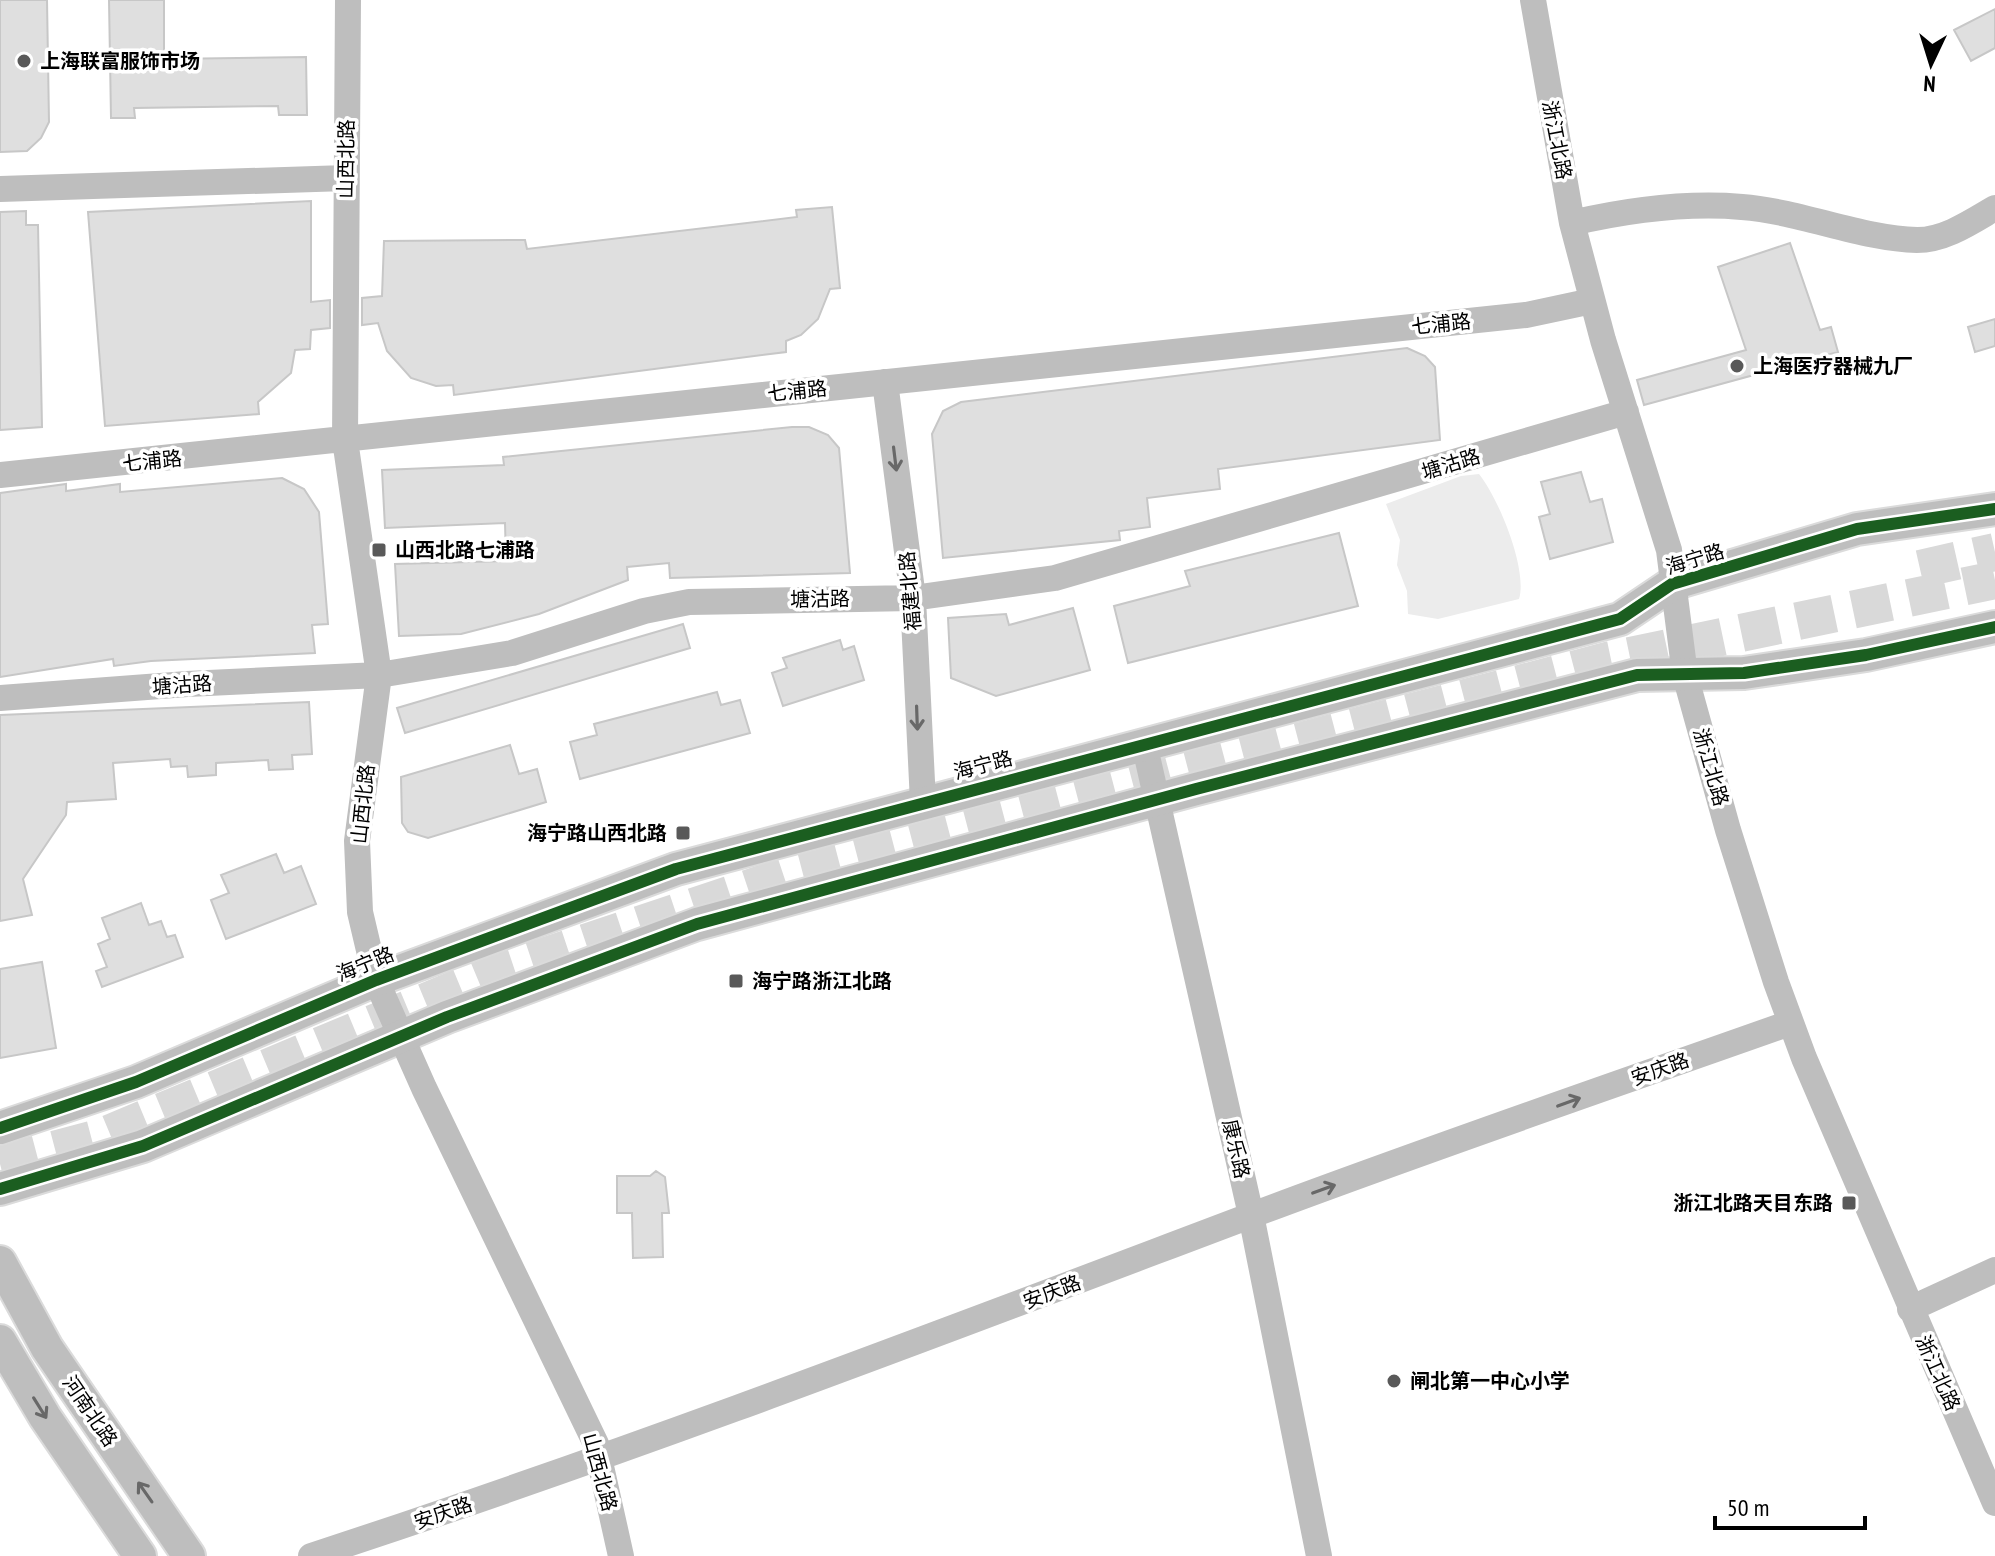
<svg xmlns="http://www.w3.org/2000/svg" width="1995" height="1556" viewBox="0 0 1995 1556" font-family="'PT Sans Narrow','Noto Sans SC',sans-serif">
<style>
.green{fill:#ececec}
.building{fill:#dfdfdf;stroke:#c7c7c7;stroke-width:2}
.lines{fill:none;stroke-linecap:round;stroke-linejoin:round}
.highway-tunnel{stroke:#d9d9d9;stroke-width:38;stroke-dasharray:38 19;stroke-linecap:butt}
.major-casing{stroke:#dbdbdb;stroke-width:36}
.minor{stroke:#bebebe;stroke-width:26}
.major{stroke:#bebebe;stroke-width:32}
.cycleway-casing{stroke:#fff;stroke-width:17}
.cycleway{stroke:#1b5e20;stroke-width:12}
.oneway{stroke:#686868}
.poi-dot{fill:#595959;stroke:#fff;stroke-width:3}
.labels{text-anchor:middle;stroke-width:7;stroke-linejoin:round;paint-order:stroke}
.poi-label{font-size:20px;font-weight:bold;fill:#000;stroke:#fff;text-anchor:start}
.street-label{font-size:20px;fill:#000;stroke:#fff}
</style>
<rect width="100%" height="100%" fill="#fff"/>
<path class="green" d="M1479,474C1499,499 1528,570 1519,599L1438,619L1408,614L1407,591L1397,565L1400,540L1386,504L1461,476Z"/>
<path class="building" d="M0,0H47L49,122L41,138L27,151L0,152Z
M109,0H164V59L306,57L307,115H279L278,106L134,108L135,118H111Z
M1995,9V48L1971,61L1954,30Z
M311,201V302L330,300V328L311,330L310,349L295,350L291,373L258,402L259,414L105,426L88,212Z
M832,207L840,288L830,289L818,319L801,335L786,341V352L454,395L453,385L436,386L411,378L387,351L378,323L362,325V298L382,296L384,241L525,240L527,249L797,217L796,210Z
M26,211V225H38L42,427L0,430V212Z
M1790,243L1820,330L1831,327L1838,352L1644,405L1637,380L1746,350L1718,267Z
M1995,319V346L1975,352L1968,327Z
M1407,348L1425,356L1435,367L1440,440L1218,469L1220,489L1147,498L1150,527L1119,531L1120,540L943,558L932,434L943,411L961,402Z
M792,427H809L828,435L839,448L850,573L670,578L669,563L627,567L628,580L539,614L461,634L399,636L395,564L506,561L505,523L385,528L382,470L504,465L503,457Z
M1581,472L1590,502L1602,499L1613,542L1550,559L1539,517L1550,514L1541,482Z
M282,478L304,489L319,512L328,624L312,625L315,653L151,661L114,666L113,659L0,677V493L66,484V491L120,484V492Z
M1339,533L1358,606L1128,663L1114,606L1190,586L1185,571Z
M1073,608L1090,670L996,696L951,678L948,618L1006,614L1009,625Z
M683,624L690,648L405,733L397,708Z
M840,640L843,650L854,646L864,680L783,706L772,673L787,668L783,658Z
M717,692L721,705L740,700L750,733L580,779L570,742L597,735L594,724Z
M309,702L312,754L292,755L293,769L269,770L268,760L216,763V775L188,777L187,766L171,767L170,759L113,763L116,799L67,802L66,815L23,879L32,915L0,921V715Z
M510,745L519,774L537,769L546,802L428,838L408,832L402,823L401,777Z
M276,854L284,873L301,866L316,904L226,939L211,900L229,893L221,875Z
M141,903L149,925L161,921L167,937L175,935L183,957L102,987L96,971L107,967L98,944L110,939L102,918Z
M42,962L56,1048L0,1058V969Z
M656,1171L665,1177L669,1213H662L663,1257L633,1258L632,1213H617V1176H650Z"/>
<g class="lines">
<path class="highway-tunnel" d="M1920,569L1995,552
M0,1164L99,1138L495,973L786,876L1611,660L1995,580"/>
<defs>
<path id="major" d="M0,1128L136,1082L376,980L676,869L1620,619L1672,584L1857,529L1995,509
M0,1189L143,1146L447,1017L697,924L1196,789L1637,675L1744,673L1866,655L1995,627
M0,1262L47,1348L189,1556
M0,1341L45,1417L140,1556"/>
</defs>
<use href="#major" class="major-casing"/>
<path class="minor" d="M348,0L345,440L379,675L357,841L360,912L376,980L424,1088L596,1444L621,1556
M1533,0L1572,223L1603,340L1669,550L1685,675L1728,830L1776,982L1804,1058L1995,1503
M0,189L346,178
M1572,223C1628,210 1684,202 1742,207C1798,211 1863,239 1917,240C1945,240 1971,222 1995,208
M885,382L913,598L923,802
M0,475L1526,315L1592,301
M0,698L187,684L379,675L512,653L644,611L689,602L913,598L1055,578L1626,412
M1144,743L1251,1215L1319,1556
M1910,1309L1995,1270
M311,1556C627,1453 937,1334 1247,1217C1427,1149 1609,1087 1790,1023"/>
<use href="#major" class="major"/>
<defs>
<path id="cycleway" d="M0,1128L136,1082L376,980L676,869L1620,619L1672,584L1857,529L1995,509
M0,1189L143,1146L447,1017L697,924L1196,789L1637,675L1744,673L1866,655L1995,627"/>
</defs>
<use href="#cycleway" class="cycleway-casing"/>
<use href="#cycleway" class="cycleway"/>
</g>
<defs><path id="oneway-shaft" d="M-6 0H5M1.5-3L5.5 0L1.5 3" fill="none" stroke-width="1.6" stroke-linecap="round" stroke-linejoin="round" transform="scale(2)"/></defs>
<g class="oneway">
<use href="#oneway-shaft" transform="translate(895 459) rotate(83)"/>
<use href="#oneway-shaft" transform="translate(917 718) rotate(88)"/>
<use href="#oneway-shaft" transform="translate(1569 1102) rotate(-20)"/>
<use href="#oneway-shaft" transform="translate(1324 1189) rotate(-20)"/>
<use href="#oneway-shaft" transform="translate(40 1408) rotate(58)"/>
<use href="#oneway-shaft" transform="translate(145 1492) rotate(-125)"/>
</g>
<g class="poi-dot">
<circle cx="24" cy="61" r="8"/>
<circle cx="1737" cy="366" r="8"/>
<rect x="371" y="542" width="16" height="16" rx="4"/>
<rect x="675" y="825" width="16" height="16" rx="4"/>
<rect x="728" y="973" width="16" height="16" rx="4"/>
<rect x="1841" y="1195" width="16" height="16" rx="4"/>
<circle cx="1394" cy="1381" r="8"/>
</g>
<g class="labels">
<g class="poi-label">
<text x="40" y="68">上海联富服饰市场</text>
<text x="1753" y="373">上海医疗器械九厂</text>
<text x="395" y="557">山西北路七浦路</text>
<text x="667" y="840" text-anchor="end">海宁路山西北路</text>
<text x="752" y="988">海宁路浙江北路</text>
<text x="1833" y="1210" text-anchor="end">浙江北路天目东路</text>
<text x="1410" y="1388">闸北第一中心小学</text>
</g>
<g class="street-label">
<text transform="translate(1557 140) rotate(79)" y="7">浙江北路</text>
<text transform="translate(346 159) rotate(-89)" y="7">山西北路</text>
<text transform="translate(1441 324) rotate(-6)" y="7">七浦路</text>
<text transform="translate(797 391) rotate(-6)" y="7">七浦路</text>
<text transform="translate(152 461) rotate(-6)" y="7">七浦路</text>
<text transform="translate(1451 464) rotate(-17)" y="7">塘沽路</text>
<text transform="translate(1695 559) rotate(-17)" y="7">海宁路</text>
<text transform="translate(910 591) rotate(-95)" y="7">福建北路</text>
<text transform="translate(820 599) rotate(-1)" y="7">塘沽路</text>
<text transform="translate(182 685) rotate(-4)" y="7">塘沽路</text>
<text transform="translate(983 765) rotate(-15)" y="7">海宁路</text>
<text transform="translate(1711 767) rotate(74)" y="7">浙江北路</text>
<text transform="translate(363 804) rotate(-84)" y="7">山西北路</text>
<text transform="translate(365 964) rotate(-22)" y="7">海宁路</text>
<text transform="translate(1660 1069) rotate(-20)" y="7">安庆路</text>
<text transform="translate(1236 1149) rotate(77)" y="7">康乐路</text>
<text transform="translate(1052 1292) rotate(-21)" y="7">安庆路</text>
<text transform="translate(1938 1373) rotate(66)" y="7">浙江北路</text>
<text transform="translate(90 1411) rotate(56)" y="7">河南北路</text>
<text transform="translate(600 1472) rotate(75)" y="7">山西北路</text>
<text transform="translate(443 1513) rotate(-19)" y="7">安庆路</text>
</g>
</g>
<g transform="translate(1931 64) rotate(184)" stroke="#ffffff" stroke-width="6" paint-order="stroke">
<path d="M0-6L14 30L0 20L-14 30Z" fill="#000000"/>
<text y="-12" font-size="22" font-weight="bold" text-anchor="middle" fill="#000000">N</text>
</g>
<path d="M1715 1516v12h150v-12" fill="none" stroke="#000000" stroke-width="4"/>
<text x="1727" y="1516" font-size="24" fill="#000000" stroke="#ffffff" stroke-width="6" paint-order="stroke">50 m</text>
</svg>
